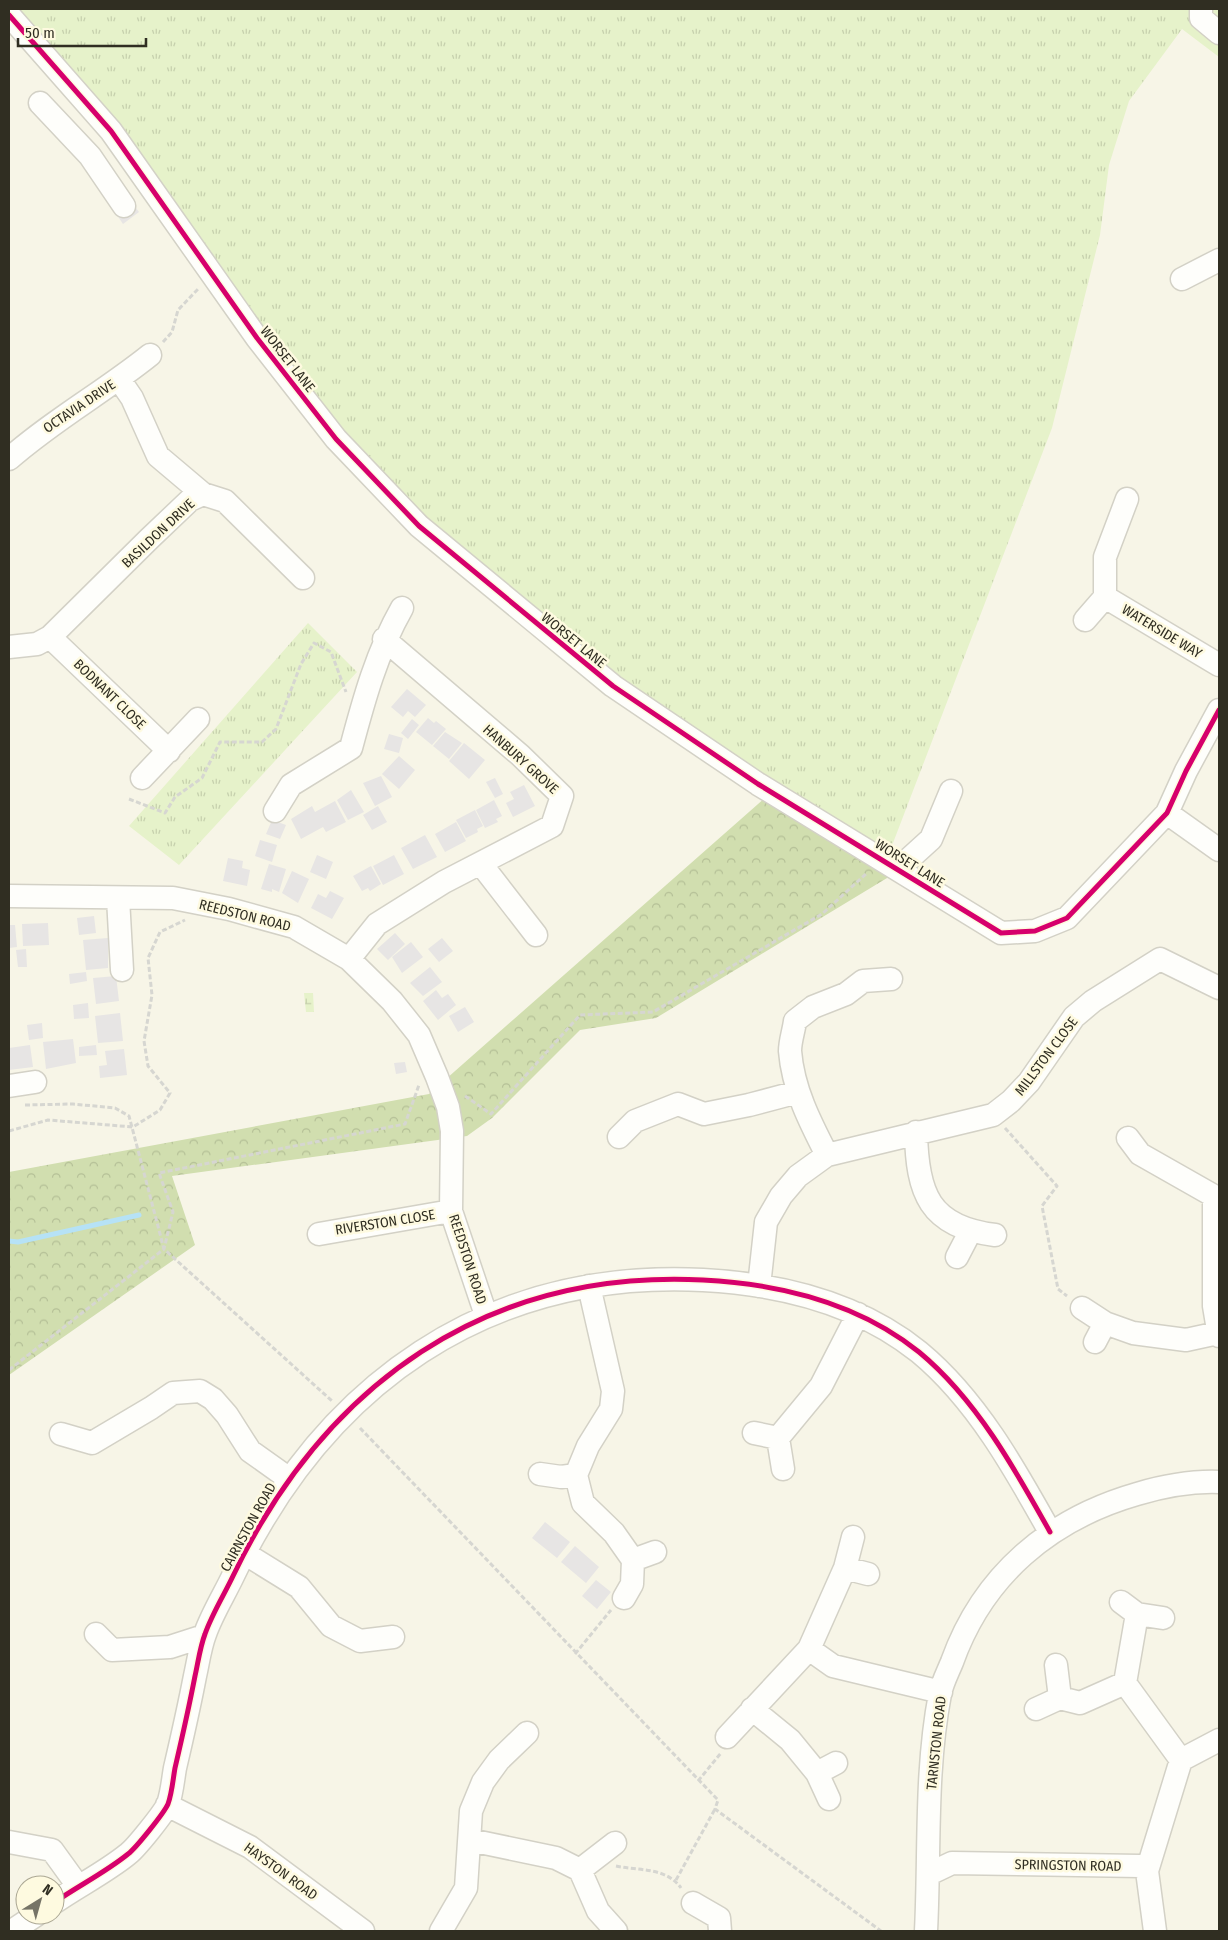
<svg xmlns="http://www.w3.org/2000/svg" width="1228" height="1940" viewBox="0 0 1228 1940" font-family="'Fira Sans Condensed',sans-serif">
<style>
.grass{fill:url(#grass-tufts)}
.forest{fill:url(#forest-crowns)}
.wetland{fill:url(#wetland-marsh)}
.lines{fill:none;stroke-linecap:round;stroke-linejoin:round}
.stream{stroke:#b6e2f6;stroke-width:5}
.building{fill:#e7e5e4}
.minor-casing{stroke:#d3d1c6;stroke-width:25}
.path{stroke:#d6d6d1;stroke-width:3;stroke-dasharray:5 2.5;stroke-linecap:butt}
.minor{stroke:#fefefb;stroke-width:22}
.cycleway-casing{stroke:#fefae0;stroke-width:8}
.cycleway{stroke:#d6006c;stroke-width:5}
.labels{text-anchor:middle;stroke-width:5;stroke-linejoin:round;paint-order:stroke}
.street-label{font-size:14px;fill:#302e22;stroke:#fefae0}
</style>
<defs>
<pattern id="grass-tufts" width="24" height="20" patternUnits="userSpaceOnUse" patternTransform="scale(1.25)"><rect width="24" height="20" fill="#e6f2ca"/><path d="M3 7l-1-3M5 7V3M7 7l1-3M15 17l-1-3M17 17v-4M19 17l1-3" fill="none" stroke="#c6d0ad"/></pattern>
<pattern id="forest-crowns" width="20" height="18" patternUnits="userSpaceOnUse" patternTransform="scale(1.25)"><rect width="20" height="18" fill="#d1deaf"/><path d="M2 6a3 3 0 1 1 6 0M12 15a3 3 0 1 1 6 0" fill="none" stroke="#b4bf96"/></pattern>
<pattern id="wetland-marsh" width="20" height="14" patternUnits="userSpaceOnUse" patternTransform="scale(1.25)"><rect width="20" height="14" fill="#e6f2ca"/><path d="M1 5h8M5 5V1M11 12h8M15 12V8" fill="none" stroke="#c6d0ad"/></pattern>
</defs>
<rect width="100%" height="100%" fill="#f7f5e7"/>
<path class="grass" d="M18,9H1219V57L1182,29L1129,101L1109,165L1100,235L1052,428L888,856L616,678L423,517L342,440L262,331L121,126Z
M308,623L357,672L179,865L129,826Z"/>
<path class="forest" d="M767,796L892,875L656,1018L580,1030L492,1118L467,1136L172,1176L195,1245L9,1375V1172L429,1094Z"/>
<path class="wetland" d="M304,993H313L314,1012H306Z"/>
<g class="lines">
<path class="stream" d="M9,1241L18,1242L139,1215"/>
</g>
<path class="building" d="M133,204L139,212L123,224L117,215Z
M407,689L426,705L415,717L408,711L403,717L391,707Z
M428,718L434,723L436,721L446,729L432,745L416,732Z
M412,719L419,725L408,739L401,733Z
M445,732L462,743L449,759L433,746Z
M389,734L403,738L399,753L384,749Z
M464,743L485,760L469,779L449,761Z
M399,756L415,770L399,789L382,774Z
M381,776L392,797L375,806L363,783Z
M495,778L503,794L495,798L486,782Z
M524,785L535,806L513,817L506,803L514,799L510,792Z
M351,790L364,812L348,820L337,800Z
M494,800L502,816L496,819L498,822L485,828L476,810Z
M335,801L346,822L326,832L323,827L301,839L291,819L312,806L315,812Z
M378,806L387,822L372,830L363,815Z
M475,810L483,826L477,829L478,832L466,838L456,820Z
M272,820L286,825L280,839L266,834Z
M456,822L466,841L445,852L435,834Z
M425,835L437,857L413,869L401,848Z
M260,840L277,845L272,862L255,856Z
M317,855L333,862L326,879L310,872Z
M394,855L404,874L383,885L373,866Z
M228,858L243,861L242,868L250,870L247,886L223,881Z
M269,864L286,869L279,892L272,889V892L261,889Z
M371,866L381,884L370,891L368,888L362,891L353,876Z
M292,871L309,879L298,903L282,893Z
M330,891L344,898L332,919L311,908L318,894L326,898Z
M94,916L96,933L79,935L77,918Z
M48,923L49,945L23,946L22,924Z
M9,925H15L17,947L9,948Z
M395,933L405,944L388,960L377,949Z
M108,938V968L86,970L83,940Z
M442,938L453,951L439,962L428,949Z
M411,942L423,957L402,973L392,957Z
M26,949L27,967H18L16,950Z
M430,967L442,982L423,996L410,983Z
M86,972L87,981L70,984L69,974Z
M116,976L119,1001L96,1004L93,978Z
M436,990L442,998L448,994L456,1005L438,1020L423,1001Z
M88,1003L89,1018L74,1019L73,1005Z
M465,1007L474,1022L458,1032L449,1016Z
M120,1013L123,1041L98,1043L95,1016Z
M42,1023L43,1038L29,1040L27,1025Z
M73,1039L76,1063L46,1069L43,1042Z
M30,1045L33,1067L9,1070V1048Z
M96,1045L97,1055L79,1056V1047Z
M124,1049L127,1075L100,1078L99,1066L107,1065L105,1051Z
M405,1062L407,1072L396,1074L394,1063Z
M545,1522L570,1542L557,1558L532,1538Z
M575,1546L599,1567L586,1583L561,1562Z
M596,1580L611,1592L597,1609L582,1596Z"/>
<g class="lines">
<defs>
<path id="minor" d="M1201,9V18L1219,33
M9,15L111,131L257,338L336,439L419,526L613,686L758,784L1001,933L1035,931L1067,918L1167,813L1186,771L1219,710
M40,103L90,156L124,206
M1182,279L1219,260
M119,379L132,398L158,456L203,494
M9,459C53,420 104,392 150,355
M1105,597L1219,665
M1085,620L1105,597V557L1127,499
M50,637L169,751
M9,647L37,644L50,637L149,539L190,500L203,494L225,501L303,578
M142,778L198,719
M275,811L291,785L351,748C364,699 377,652 402,608
M1167,813L1219,850
M481,864L536,935
M898,869L931,839L951,791
M9,896L173,898L229,909L294,927L349,959L392,1001L419,1035L437,1077L448,1107L452,1131L451,1211L486,1315
M118,898L122,970
M349,959L377,924L444,882L552,826L562,796L520,755L384,639
M9,1086L35,1082
M916,1132C917,1193 929,1227 995,1235
M619,1137L635,1121L678,1104L704,1114L749,1105L798,1092
M1128,1138L1140,1154L1214,1196V1306L1219,1336
M827,1155C810,1122 793,1089 790,1051C790,1041 794,1030 795,1021L813,1007L846,994L863,981L891,979
M319,1234L451,1211
M957,1257L970,1232
M589,1286L613,1391L611,1409L588,1446L576,1475L583,1503L614,1533L633,1560L632,1584L624,1598
M759,1286L766,1222L781,1196L798,1176L827,1155L993,1115L1011,1101L1029,1082L1074,1017L1093,1001L1160,959L1219,988
M1082,1308L1105,1323L1133,1333L1186,1340L1218,1333
M1095,1342L1105,1323
M754,1433L778,1438L783,1469
M61,1434L92,1443L151,1408L173,1393L200,1391L213,1399L227,1415L250,1451L288,1478
M778,1438L821,1386L858,1314
M540,1474L561,1477L576,1475
M244,1553L299,1587L331,1626L360,1641L393,1637
M633,1560L655,1552
M845,1568L868,1574
M1121,1602L1137,1614L1163,1618
M1137,1614L1125,1683L1181,1760L1147,1871
M96,1634L112,1650L170,1647L204,1636
M809,1649L845,1568L853,1537
M1060,1698L1080,1703L1125,1683
M752,1709L790,1740L817,1773L829,1799
M1036,1709L1060,1698L1056,1665
M727,1737L809,1649L833,1666L941,1692
M1181,1760L1219,1740
M817,1773L836,1763
M167,1805L250,1847L363,1931
M470,1840L556,1858L580,1870L615,1843
M9,1842L52,1850L78,1886
M580,1870L598,1911L616,1931
M929,1874L952,1863L1140,1866L1147,1871L1155,1931
M55,1902C78,1886 106,1872 128,1854C136,1848 164,1813 168,1804C172,1793 173,1779 175,1768C182,1738 189,1707 195,1676C198,1663 200,1647 205,1634C212,1614 224,1595 233,1576C325,1384 486,1269 703,1280C780,1284 858,1303 919,1352C976,1399 1015,1469 1050,1532
M693,1903L719,1918L720,1931
M12,1931L36,1915
M441,1931L466,1888L471,1811L483,1782L499,1760L527,1733
M926,1931C930,1852 925,1772 940,1694C942,1683 948,1672 952,1662C983,1575 1050,1519 1137,1494C1164,1486 1192,1481 1219,1482"/>
</defs>
<use href="#minor" class="minor-casing"/>
<path class="path" d="M163,342L172,332L178,310L199,288
M129,799L165,813L175,797L202,778L220,742H262L276,729L301,664L314,643L331,652L346,692
M465,1096L491,1114L580,1015L653,1012L822,914L867,873
M25,1105L73,1104L115,1108L129,1116L164,1249L332,1401
M1005,1128L1057,1186L1042,1206L1058,1289L1067,1296
M9,1131L48,1120L133,1127L160,1110L170,1093L148,1066L144,1041L152,995L148,958L160,932L185,920
M9,1370L164,1249L173,1212L159,1173L405,1124L419,1085
M360,1428L718,1800L715,1809L881,1931
M575,1654L611,1610
M698,1781L721,1753
M616,1866C639,1871 666,1867 681,1888
M676,1880L715,1809"/>
<use href="#minor" class="minor"/>
<defs>
<path id="cycleway" d="M9,15L111,131L257,338L336,439L419,526L613,686L758,784L1001,933L1035,931L1067,918L1167,813L1186,771L1219,710
M55,1902C78,1886 106,1872 128,1854C136,1848 164,1813 168,1804C172,1793 173,1779 175,1768C182,1738 189,1707 195,1676C198,1663 200,1647 205,1634C212,1614 224,1595 233,1576C325,1384 486,1269 703,1280C780,1284 858,1303 919,1352C976,1399 1015,1469 1050,1532"/>
</defs>
<use href="#cycleway" class="cycleway-casing"/>
<use href="#cycleway" class="cycleway"/>
</g>
<g class="labels">
<g class="street-label">
<text transform="translate(288 359) rotate(52)" y="5">WORSET LANE</text>
<text transform="translate(79 406) rotate(-34)" y="5">OCTAVIA DRIVE</text>
<text transform="translate(158 533) rotate(-43)" y="5">BASILDON DRIVE</text>
<text transform="translate(1162 631) rotate(31)" y="5">WATERSIDE WAY</text>
<text transform="translate(574 640) rotate(39)" y="5">WORSET LANE</text>
<text transform="translate(110 694) rotate(44)" y="5">BODNANT CLOSE</text>
<text transform="translate(521 759) rotate(42)" y="5">HANBURY GROVE</text>
<text transform="translate(910 863) rotate(32)" y="5">WORSET LANE</text>
<text transform="translate(245 915) rotate(14)" y="5">REEDSTON ROAD</text>
<text transform="translate(1046 1056) rotate(-53)" y="5">MILLSTON CLOSE</text>
<text transform="translate(385 1222) rotate(-9)" y="5">RIVERSTON CLOSE</text>
<text transform="translate(468 1259) rotate(72)" y="5">REEDSTON ROAD</text>
<text transform="translate(248 1527) rotate(-61)" y="5">CAIRNSTON ROAD</text>
<text transform="translate(936 1743) rotate(-84)" y="5">TARNSTON ROAD</text>
<text transform="translate(1068 1865) rotate(1)" y="5">SPRINGSTON ROAD</text>
<text transform="translate(281 1871) rotate(36)" y="5">HAYSTON ROAD</text>
</g>
</g>
<rect width="1228" height="1940" fill="none" stroke="#302e22" stroke-width="20"/>
<g transform="translate(40 1900) rotate(37)"><circle r="24" fill="#fefae0" stroke="#aca894"/>
<path d="M0-4L9 19L0 12L-9 19Z" fill="#767467"/>
<text y="-8" font-size="14" font-weight="bold" text-anchor="middle" fill="#302e22">N</text>
</g>
<path d="M18 38v8h128v-8" fill="none" stroke="#302e22" stroke-width="2.5"/>
<text x="25" y="38" font-size="15" fill="#302e22" stroke="#fefae0" stroke-width="4" paint-order="stroke">50 m</text>
</svg>
